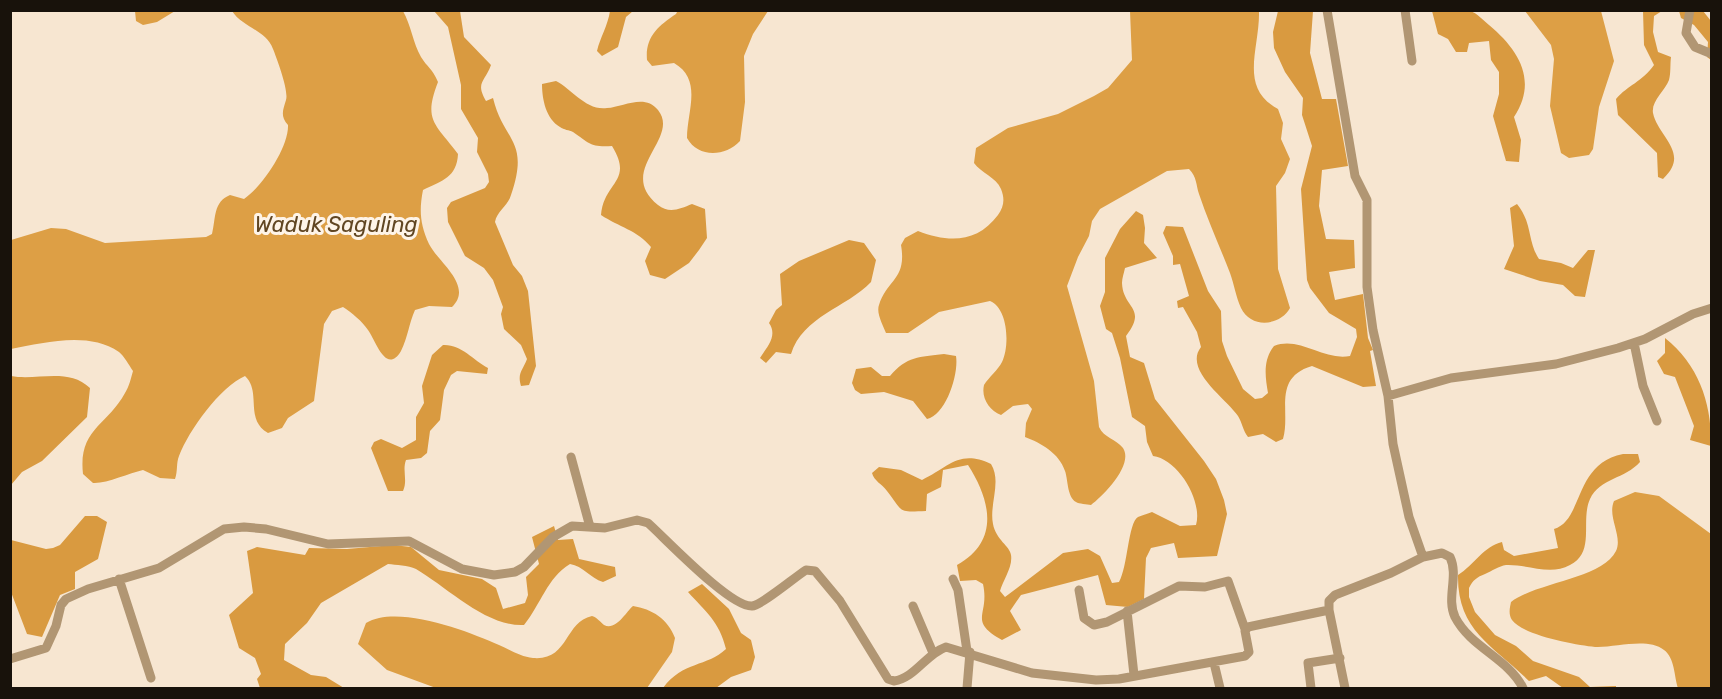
<svg xmlns="http://www.w3.org/2000/svg" width="1722" height="699" viewBox="0 0 1722 699" font-family="Rubik,sans-serif">
<style>
.forest{fill:#d99a40}
.water{fill:#dd9f45}
.lines{fill:none;stroke-linecap:round;stroke-linejoin:round}
.minor{stroke:#b19673;stroke-width:9}
.labels{text-anchor:middle;stroke-width:6;stroke-linejoin:round;paint-order:stroke}
.water-label{font-size:22px;font-style:italic;fill:#614622;stroke:#fef4e8}
</style>
<rect width="100%" height="100%" fill="#f7e6d1"/>
<path class="forest" d="M434,11H460L464,37L491,65C485,82 475,82 486,101L493,98C504,143 530,139 511,195C508,206 497,211 495,222L513,265L522,276L528,291L536,366L529,385L521,386C517,373 523,370 527,359L521,345L504,329L501,314L503,307L493,280L484,268L465,256L448,222L447,208L451,202L485,188L489,182L488,174L477,152L478,138L461,109V85L448,27Z
M610,11H633L626,17L618,47L602,56L597,51C600,38 608,25 610,11Z
M1278,11H1313L1310,53L1322,99H1336L1348,166L1322,170L1319,206L1326,239L1354,240L1355,268L1329,272L1335,300L1363,294L1368,338L1373,350L1370,351L1376,386L1363,387L1312,366C1272,378 1291,412 1283,439L1276,442L1263,434L1248,437C1243,431 1242,422 1238,416C1227,399 1183,370 1201,347L1197,332L1183,307L1178,308L1177,301L1189,296L1180,264L1173,265V256L1163,233L1166,226L1183,227L1208,291L1221,311L1222,341L1227,356L1243,389L1255,399L1262,398L1268,393C1265,376 1263,360 1274,346C1300,336 1323,361 1350,356L1357,337L1356,329L1329,313L1310,288L1307,280L1301,189L1312,146L1302,115L1303,98L1285,72L1274,48L1273,32Z
M1432,11C1443,10 1459,8 1470,11C1477,13 1483,20 1489,25C1519,50 1538,81 1514,117L1521,140L1519,162L1506,161L1493,116L1499,94V72L1491,60L1489,41L1469,43L1467,52H1456L1448,39L1438,34Z
M1643,11H1662L1654,16L1653,32L1658,52L1671,57C1670,64 1671,73 1669,80C1665,91 1651,101 1653,113C1658,137 1691,153 1663,179L1658,177L1657,153L1618,115L1616,99C1628,85 1642,82 1654,65L1644,45Z
M1679,11H1703L1711,21V60L1707,57L1708,42L1694,25L1681,18Z
M556,81C572,89 586,111 607,108C623,107 645,93 658,110C681,139 615,170 658,205C669,214 680,209 692,204L705,209L707,238L699,250L689,263L665,279L650,275L645,261L651,247C637,230 619,227 601,215C604,181 634,182 612,146C589,147 591,144 573,132C569,130 564,130 560,127C546,119 542,99 542,84Z
M1517,204C1533,224 1527,241 1539,259L1561,263L1573,268L1588,250H1595L1585,297L1575,296L1563,285L1540,281L1504,269L1514,246L1510,208Z
M1136,211L1143,215L1145,228L1144,243L1157,258L1125,268C1124,273 1122,278 1122,283C1123,309 1148,307 1126,336L1130,357L1144,363L1155,399L1204,461L1216,479L1224,500L1227,514L1217,556L1178,558L1174,543L1151,548L1146,558L1144,599L1128,607L1106,605L1098,575L1021,595L1010,611L1021,630L1002,640C967,620 990,616 983,584L976,580L960,581L957,565C1000,541 991,501 968,465L943,470L941,487L927,494L926,511C897,512 904,513 887,491C882,484 874,481 872,473L879,467L901,470L922,480C949,467 959,449 991,464C1002,482 989,504 993,524C996,540 1010,546 1011,555C1013,567 1003,580 1000,591L1005,597L1063,553L1088,549L1100,556L1112,583L1119,582C1128,566 1128,523 1138,517C1142,515 1148,514 1152,512L1180,526L1196,525C1203,501 1178,459 1153,456L1147,442L1145,426L1132,417L1120,358L1112,333L1106,329L1100,306L1105,292V258L1120,229Z
M849,240L864,243L876,260L871,282C846,308 803,316 791,354L776,352L766,363L760,358C767,347 778,336 769,323L776,310L782,305L780,274L799,261Z
M1665,338C1699,365 1712,404 1711,446L1690,440L1694,426L1675,377L1664,374L1657,361L1665,353Z
M443,345C461,344 473,360 488,368L487,374L457,371L451,375L444,390L440,420L430,431L427,453L421,458L406,460C402,471 408,480 403,491H388L371,448L374,442L381,439L402,448L416,440V417L424,403L422,386L432,355Z
M944,354L956,356C959,374 946,415 927,419L913,401L884,392L861,394L855,390L852,383L856,369L871,367L882,376H890C907,356 919,357 944,354Z
M11,376C37,381 68,367 90,388L87,417L42,461L22,472L11,485Z
M1623,454H1638L1640,462C1625,479 1600,478 1590,499C1580,521 1596,552 1570,565C1550,576 1527,564 1506,565C1499,566 1492,571 1485,574C1477,577 1473,580 1469,588V597L1475,612L1495,635L1516,646L1533,661L1579,677L1590,687L1616,686V688H1563L1546,676L1529,681C1494,646 1457,631 1458,575C1474,565 1484,546 1502,542L1504,550L1514,556L1558,548L1554,529C1584,520 1573,464 1623,454Z
M85,516H97L107,522L98,559L75,572V589L60,595L42,637L27,634L11,592V540L46,549L53,548L60,545Z
M554,526L558,540L573,539L579,559L615,567L616,576L603,582C590,578 583,566 570,564C547,578 541,604 524,625C486,627 447,587 416,569C408,565 396,565 388,564L321,603L307,623L285,644L284,660L311,675L326,677L344,688H260L257,679L261,674L255,658L239,648L229,615L253,593L247,551L257,547L305,555L309,548L347,549L393,545L411,547L439,570L482,579L496,588L503,609L525,603L528,595L526,577L539,564L532,537Z
M702,584L729,609L741,633L751,640L755,657L751,670L731,677L716,688H663C683,661 707,667 726,649C719,621 706,612 688,592Z"/>
<path class="water" d="M678,10L768,11L753,34L744,56L745,102L740,141C725,157 698,158 687,138C687,111 703,80 674,63L652,66L647,60C645,37 658,26 676,14Z
M135,11V10L175,11L157,22L143,25L136,21Z
M232,11H403C411,25 413,43 421,57C427,67 432,68 438,82C423,121 435,123 458,154C457,177 442,181 423,190C419,210 420,225 429,244C438,262 474,286 452,307L429,306L415,310C409,323 408,337 401,351C386,376 375,339 368,330C362,321 352,313 343,307L332,311L324,324L314,401L288,418L282,428L268,433C244,419 262,392 245,376C220,387 189,430 179,456C176,463 178,471 175,479L160,478L143,470C129,473 106,484 93,483L83,474C78,429 107,426 125,393C129,387 131,378 133,371C129,365 124,356 119,352C88,331 44,343 11,349V240L51,228L66,229L105,243L206,237L212,234C216,218 213,202 230,195L244,199C262,187 289,147 288,125C280,116 283,110 286,100C289,91 277,59 273,49C266,30 242,27 232,11Z
M1130,11H1259C1260,49 1238,87 1278,109L1283,123L1281,139L1290,159L1285,173L1276,186L1278,269L1290,308C1280,326 1251,329 1241,308C1236,297 1234,284 1230,273C1220,247 1208,221 1199,194C1196,185 1197,177 1189,169L1167,171L1100,209L1092,221L1089,236L1078,257L1067,286L1094,381L1099,427C1104,438 1116,439 1123,448C1134,465 1103,496 1091,505C1087,504 1079,504 1076,502C1067,497 1068,479 1065,471C1059,453 1041,443 1025,437L1026,423L1032,409L1028,404L1013,406L1001,415C989,410 981,398 984,385C989,377 998,370 1002,362C1010,346 1008,308 990,301L939,312L908,333H886C883,325 876,313 879,305C887,279 907,280 901,245L905,238L918,231C949,243 977,243 998,215C1004,206 1005,199 1001,189C996,177 981,173 974,163L976,148L1008,128L1058,114L1094,96L1108,88L1132,60Z
M1525,11H1601L1614,61L1599,107L1593,149L1589,155L1569,158L1561,153L1550,106L1554,59L1551,45Z
M1635,492L1659,496L1711,534V688H1678C1674,676 1675,658 1664,650C1647,637 1615,648 1595,647C1576,645 1524,636 1512,620C1508,614 1510,607 1511,602C1537,582 1602,579 1616,551C1623,536 1607,517 1614,501Z
M633,606C652,609 668,619 675,638L672,652L647,688H436L387,670L358,644L366,623C397,604 468,631 499,645C510,650 521,657 533,658C569,661 564,622 592,616C598,618 600,622 604,625C616,631 626,612 633,606Z"/>
<g class="lines">
<path class="minor" d="M1405,10L1412,61
M1690,10L1686,33L1695,47L1712,54
M1634,343L1643,386L1657,421
M1388,396L1451,378L1556,364L1618,348L1645,339L1693,314L1712,308
M571,457L590,527
M1423,557L1442,553L1450,557C1459,576 1446,598 1455,617C1471,648 1508,658 1523,688
M119,579L151,678
M953,579L958,590L967,651
M1079,590L1084,618L1094,625L1107,622L1179,586L1205,587L1228,581L1245,629
M913,606L933,653
M1329,610L1345,688
M1127,611L1134,675
M10,659L46,648L56,626L61,605L66,599L88,589L159,568L224,529L244,527L266,529L328,544L409,541L462,569L494,575L515,572L524,567L553,537L572,526L605,528L637,520L648,523C667,540 730,607 752,606C762,605 795,577 806,570L815,571L840,601L888,679L894,681C915,678 926,654 946,647L1032,673L1096,680L1119,679L1245,656L1249,652L1245,631L1248,627L1329,610V601L1335,595L1391,573L1423,557L1409,517L1393,444L1388,396L1373,330L1367,287V200L1355,176L1327,10
M1214,663L1220,688
M967,688L970,652
M1311,688L1308,663L1340,658"/>
</g>
<g class="labels">
<g class="water-label">
<text x="336" y="232">Waduk Saguling</text>
</g>
</g>
<rect width="1722" height="699" fill="none" stroke="#18120b" stroke-width="24"/>
</svg>
